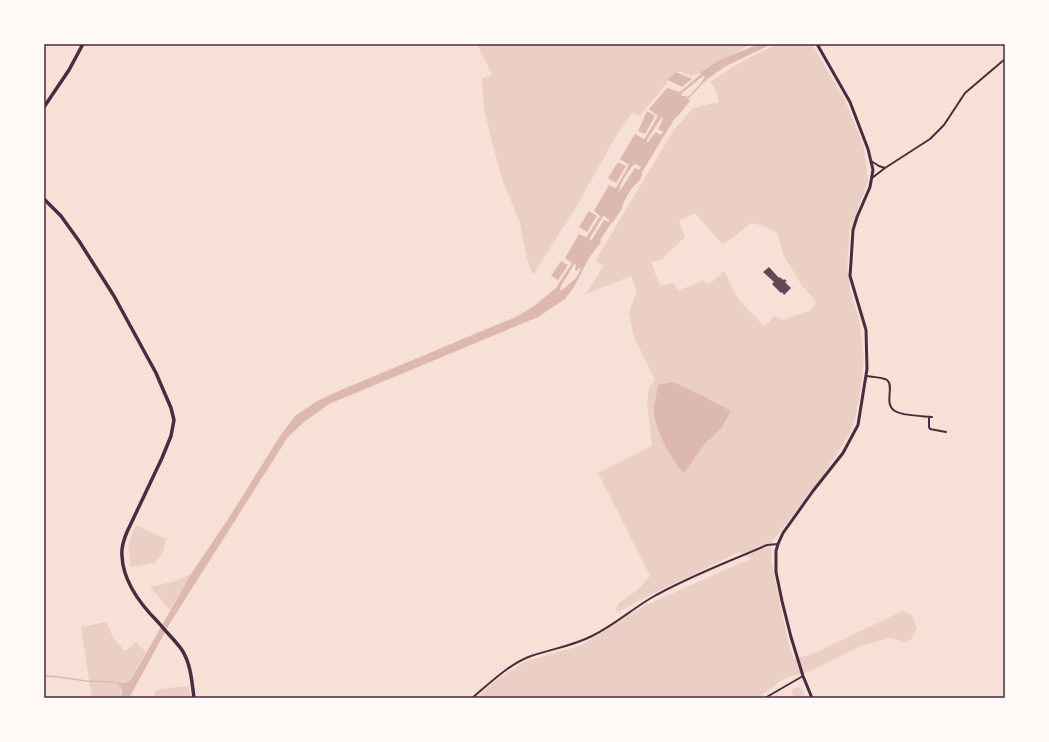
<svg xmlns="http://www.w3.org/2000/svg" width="1049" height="742" viewBox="0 0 1049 742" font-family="Jost,sans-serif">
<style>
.green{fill:#ebcfc5;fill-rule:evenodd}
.water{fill:#dcb8b0;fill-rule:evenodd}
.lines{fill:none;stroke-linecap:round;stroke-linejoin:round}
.stream{stroke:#dcb8b0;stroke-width:1.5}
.building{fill:#644757}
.minor{stroke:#4a2c40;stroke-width:2}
.secondary{stroke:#4a2c40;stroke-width:3}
.primary{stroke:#4a2c40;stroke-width:3.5}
.neatline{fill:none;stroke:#4a2c40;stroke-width:1.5}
</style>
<rect width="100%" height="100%" fill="#f7e1d7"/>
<path class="green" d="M477,44H750L734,54L717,61L700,73L691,76L682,72H676L640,116L632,113L615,138L576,207L533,275L527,259L520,223L502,179L490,134L484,109L482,78L492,75Z
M777,44H812L845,100L864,147L868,181L850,230L847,262L850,290L859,319L864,359L861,387L856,416L851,431L824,474L772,542L771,560L788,641L794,659L815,653L902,611L911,614L917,627L911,640L903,642L891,638L863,645L809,672L785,678L758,698H476L496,680L526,661L579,646L600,634L644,606L743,562L751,559L739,552L636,602L619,612L615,611L618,604L637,590L650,576L598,473L652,446L647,402L649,387L655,380L633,335L629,312L637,291L631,276L586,294L603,266L595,261L673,131L693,108L719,102L715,89L710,82L739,63ZM695,213L723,245L751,223L764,226L777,233L784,256L802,286L816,301L810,311L782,320L775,316L764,326L739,300L724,271L713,281L707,285L703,280L678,291L674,283L660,286L651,262L662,259L685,237L679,221Z
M136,525L166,539L163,553L155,563L131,567C127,550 128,541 136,525Z
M191,574L170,610L150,587L176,581Z
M106,622L114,639L125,651L136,642L146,652L131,680L125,683L116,682L118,685L120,686L123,691L120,698H92L81,627Z
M189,686L191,698H154L155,691L159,689Z
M801,687L806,698H794L791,689Z"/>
<path class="water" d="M759,44H772L726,66L706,80L704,83L702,81L705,77L703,76L682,93L681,96H686L690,101L678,116L675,118L642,172C643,179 637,183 632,188C628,193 625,200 622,206V209L613,222H612L600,240L601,242L589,258L574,287L565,299L538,317L329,404L304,422L288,437L170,623L129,698H120L123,691L120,686L118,685L117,682L125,683L131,680L191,574L232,513L280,436L295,416L317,401L341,390L518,316L534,306L556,288L572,263L565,258L579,234L586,237L588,235L600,216L594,211L609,185L615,188H616L629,165L620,159L635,134L644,139L645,138L658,116L649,109L667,88L680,92L701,74L700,73L717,61ZM663,117L662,121L658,129L663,132L661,135L656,132L647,143V140L661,118ZM635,164L641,167L639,170L635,168L619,192C620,184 629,168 635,164ZM603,216H604L610,221L609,222L604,220L593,238L590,241V238ZM574,264L576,265L575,270L577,271L579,268L581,269L576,278L561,291L560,288Z
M676,72L692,79L682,87L668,80Z
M647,111L655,116L645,134L638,131Z
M618,162L626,166L616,183L608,178Z
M589,211L597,216L587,232L579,227Z
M561,261L568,265L558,280L551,276Z
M673,382L703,396L731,411L720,430L706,442L684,473C672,461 655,430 654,412C654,404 657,393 658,385Z"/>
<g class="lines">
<path class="stream" d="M688,98L703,82
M44,676C58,676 71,679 86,681C96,682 107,680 117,683"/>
</g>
<path class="building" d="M769,267L779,278L780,277L783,280L784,279L787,281L785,282L791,288L784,295L782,292L781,293L772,284L774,282L763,272Z"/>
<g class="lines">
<path class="minor" d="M871,161L879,166L885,168L930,139L944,125L965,93L1005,59
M872,178L885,168
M866,376C872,377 882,377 887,380C895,386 883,404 895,411C903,416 923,416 932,417
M929,417V427L930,429L946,432
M472,698C490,683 509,664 531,656C551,649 573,646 592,636C613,626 631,610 651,598C687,577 728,562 767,545L778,544
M765,698L803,676"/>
<path class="secondary" d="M812,698L803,676L791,637L782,601L776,572V551L778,544L783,533L813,491L843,453L858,425L867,369L866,330L850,276L851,262L853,230L857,217L870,187L873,170L868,149L850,102L817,44"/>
<path class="primary" d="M44,107L69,70L83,44
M44,199L61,216L79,241L114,296L156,373L171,408L174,420L171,436L162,458L127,532C124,539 121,547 122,556C123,581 141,605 158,622C166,632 175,640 182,650C191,664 192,683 194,698"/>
</g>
<rect width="1049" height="742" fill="none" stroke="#fffaf5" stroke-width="90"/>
<rect x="45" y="45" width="959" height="652" class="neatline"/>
</svg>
